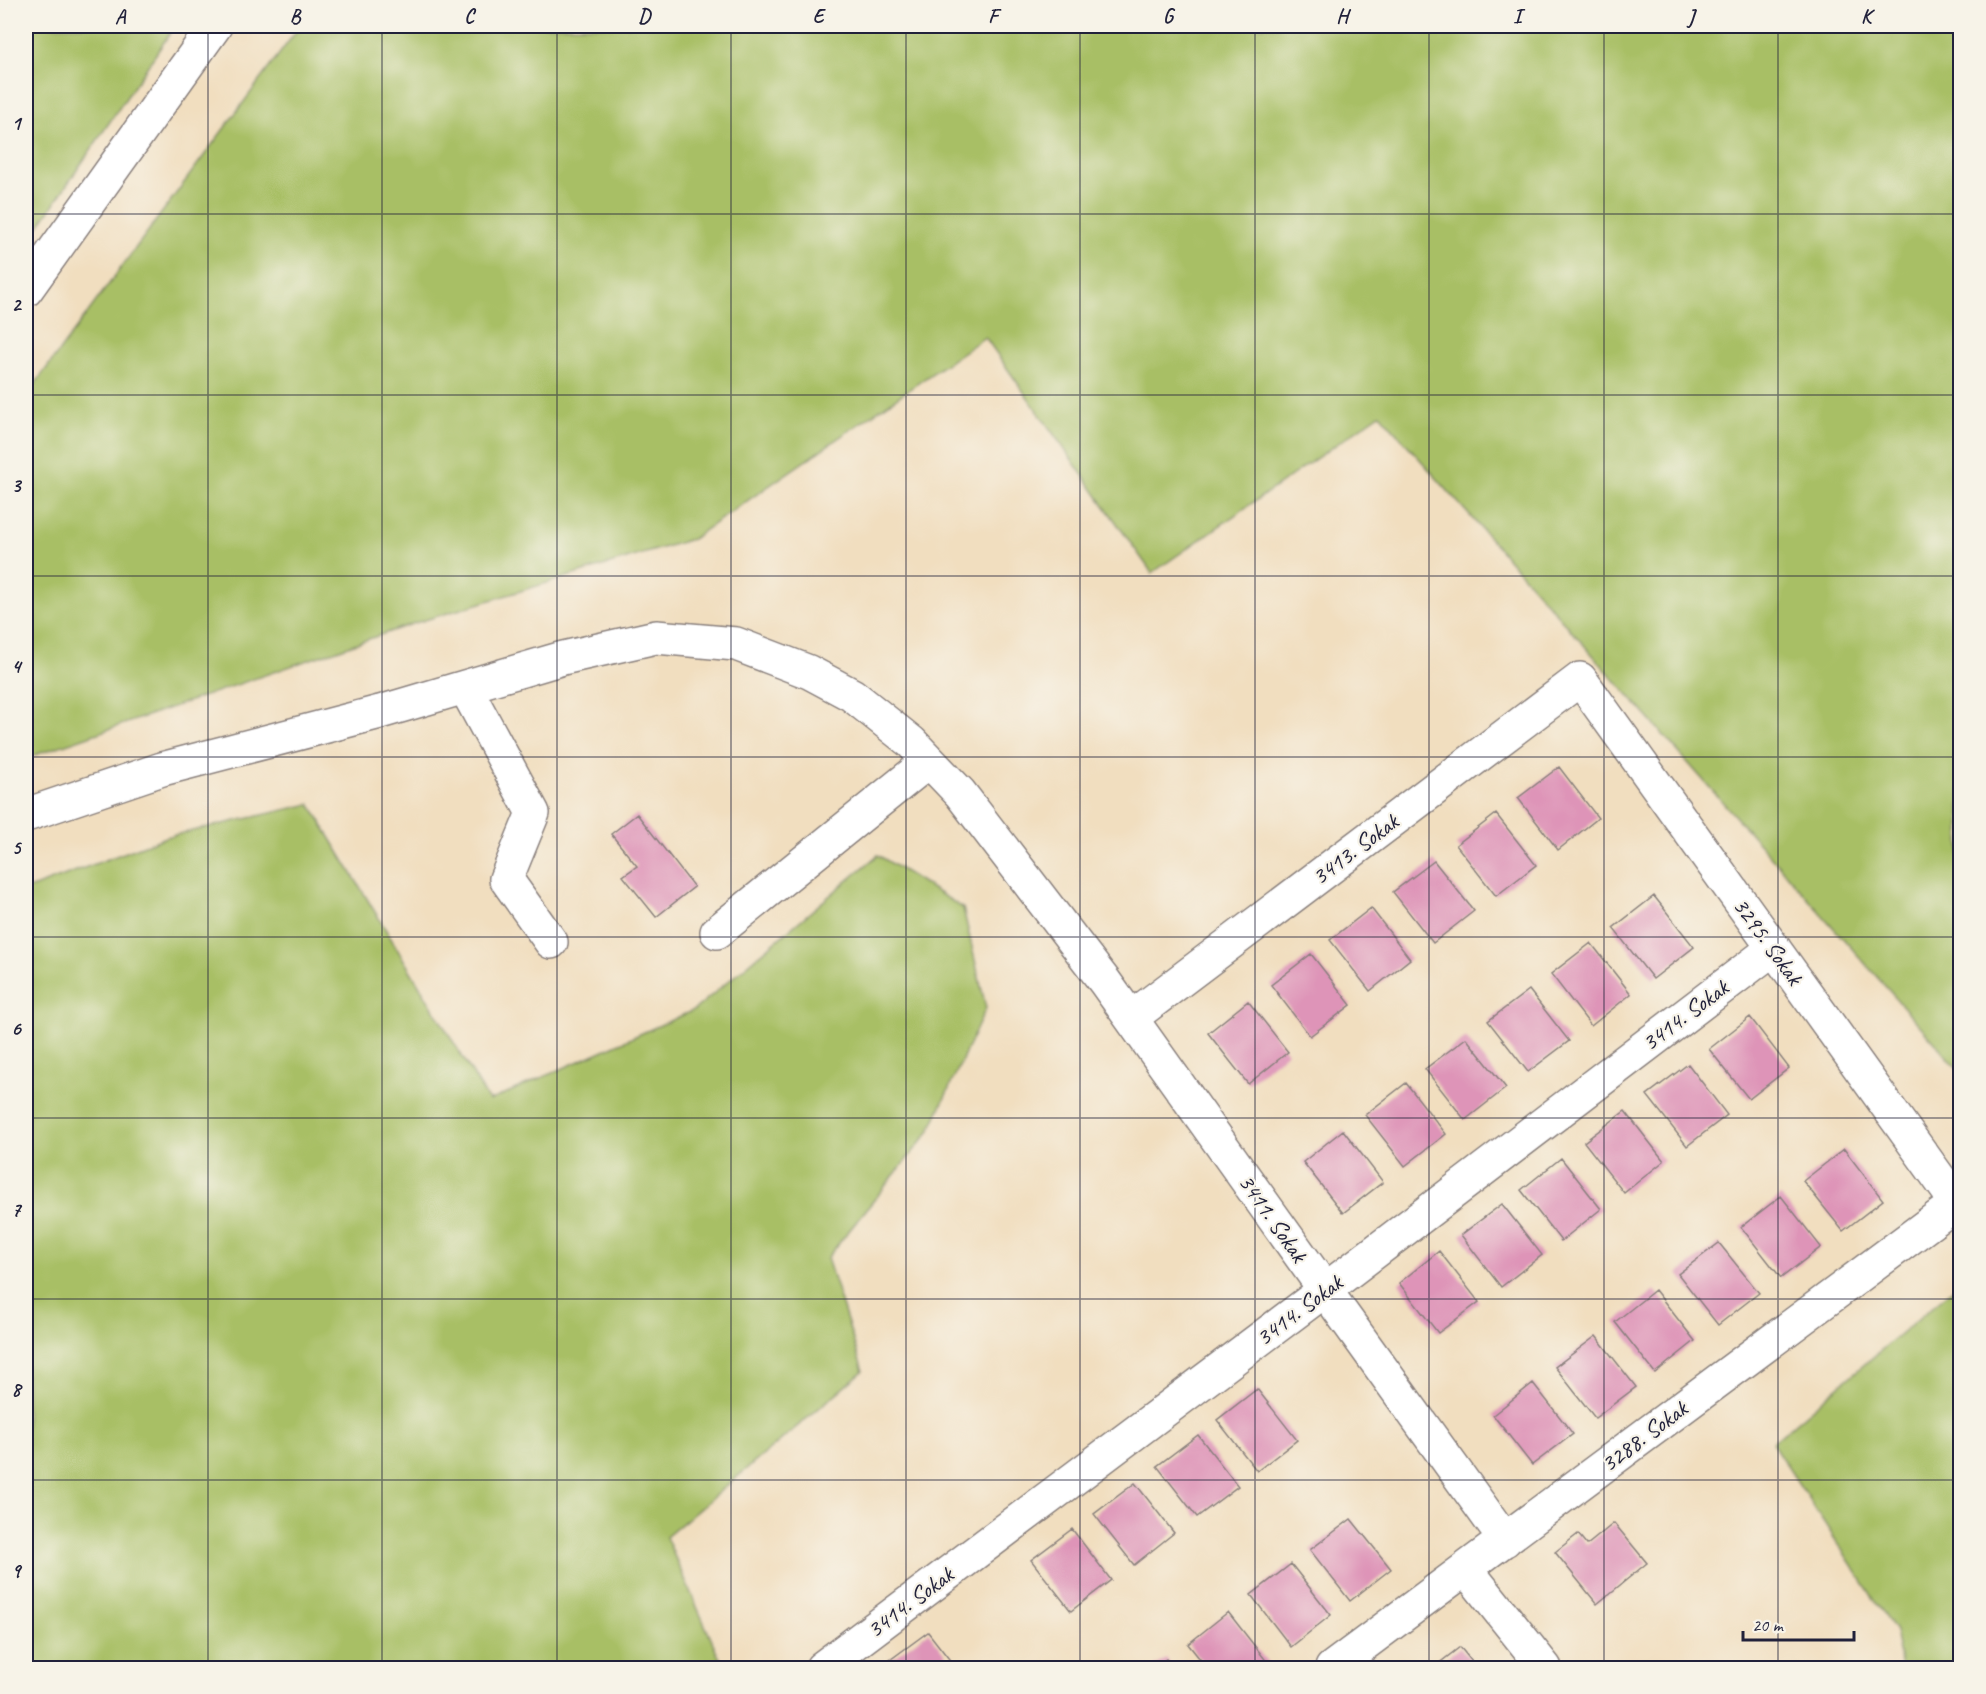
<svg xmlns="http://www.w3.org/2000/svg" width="1986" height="1694" viewBox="0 0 1986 1694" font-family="Caveat,sans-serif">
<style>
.green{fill:#a8bf65;stroke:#657050;stroke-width:1.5}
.building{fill:#de94b8}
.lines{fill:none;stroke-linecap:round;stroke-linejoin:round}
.minor-casing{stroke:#8a807d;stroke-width:36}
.minor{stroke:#fff;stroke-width:33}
.grid{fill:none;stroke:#22223b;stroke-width:1.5;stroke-opacity:0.55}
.labels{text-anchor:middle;stroke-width:4.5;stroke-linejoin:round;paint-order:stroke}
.street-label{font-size:24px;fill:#22223b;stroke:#f7f3e8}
.neatline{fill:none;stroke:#22223b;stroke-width:2}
.grid-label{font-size:20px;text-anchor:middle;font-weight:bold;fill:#22223b}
</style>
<rect width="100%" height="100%" fill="#f7f3e8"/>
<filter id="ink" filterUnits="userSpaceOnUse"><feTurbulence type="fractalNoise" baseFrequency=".0167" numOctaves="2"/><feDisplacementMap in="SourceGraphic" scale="12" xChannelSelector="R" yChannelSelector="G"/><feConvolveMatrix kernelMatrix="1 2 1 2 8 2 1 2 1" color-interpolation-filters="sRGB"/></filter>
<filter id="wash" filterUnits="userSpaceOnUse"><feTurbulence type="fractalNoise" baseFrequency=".008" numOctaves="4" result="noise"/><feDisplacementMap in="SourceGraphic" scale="24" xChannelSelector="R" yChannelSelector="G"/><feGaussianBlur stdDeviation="1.35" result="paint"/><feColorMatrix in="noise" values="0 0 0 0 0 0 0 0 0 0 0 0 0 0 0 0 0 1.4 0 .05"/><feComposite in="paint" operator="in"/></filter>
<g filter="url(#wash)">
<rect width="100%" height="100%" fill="#f1debf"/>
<path class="green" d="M26,26H175L26,245Z
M300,26H1960V1071L1380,414L1152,573L985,337L692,539L415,623L26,758V396Z
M310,804L489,1101L694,1010L878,855L963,908L986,1008L929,1132L827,1258L863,1371L666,1537L724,1668H26V890L166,837Z
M1960,1283V1668H1902L1895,1631L1772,1443Z"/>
<g id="blocks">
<path class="building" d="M1559,767L1598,818L1558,850L1518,798Z
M637,814L694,887L656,917L623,876L637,866L611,834Z
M1496,814L1536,865L1496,896L1456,845Z
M1434,861L1474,911L1433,943L1393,892Z
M1654,896L1694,947L1653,979L1613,928Z
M1371,908L1410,959L1370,991L1330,940Z
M1591,943L1631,994L1591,1026L1551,974Z
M1311,954L1351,1005L1310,1036L1271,985Z
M1529,990L1569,1041L1528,1072L1488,1021Z
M1248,1001L1288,1052L1248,1084L1208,1033Z
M1750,1017L1789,1068L1749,1099L1709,1049Z
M1466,1038L1506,1088L1465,1120L1425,1069Z
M1688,1064L1727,1115L1687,1146L1647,1095Z
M1406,1083L1446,1134L1405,1166L1365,1115Z
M1625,1111L1664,1161L1624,1193L1584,1142Z
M1343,1130L1383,1182L1343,1213L1303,1162Z
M1844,1149L1883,1200L1843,1231L1803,1181Z
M1561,1158L1601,1209L1561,1241L1521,1190Z
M1781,1196L1821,1247L1781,1278L1741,1227Z
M1502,1204L1542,1255L1501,1287L1461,1235Z
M1719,1243L1759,1293L1718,1325L1678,1274Z
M1439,1251L1479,1302L1438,1333L1399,1283Z
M1655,1290L1695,1341L1655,1373L1615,1322Z
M1596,1336L1636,1387L1595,1418L1555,1367Z
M1533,1383L1573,1434L1532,1465L1493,1415Z
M1257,1389L1297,1440L1257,1471L1217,1420Z
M1198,1435L1238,1486L1197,1517L1157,1466Z
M1135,1483L1174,1533L1134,1565L1094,1514Z
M1351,1519L1391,1569L1350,1601L1310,1550Z
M1614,1523L1647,1563L1597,1604L1555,1552L1578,1534L1587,1545Z
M1072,1529L1111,1580L1071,1611L1031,1560Z
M1291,1564L1331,1615L1291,1647L1251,1595Z
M1228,1612L1268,1663L1261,1668H1207L1188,1644Z
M928,1632L956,1668H879Z
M1460,1647L1477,1668H1433Z
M1166,1659L1173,1668H1153Z"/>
</g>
</g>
<g filter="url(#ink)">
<use href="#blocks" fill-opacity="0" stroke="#8a807d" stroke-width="1.5"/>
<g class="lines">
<defs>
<path id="minor" d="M26,290L215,26
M465,687L533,813L506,879L551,942
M26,815L162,769L380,712L563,658L656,637L736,644L809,672L852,695L911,742L960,793L1105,982L1325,1290L1505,1540
M717,932L929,761
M1131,1018L1580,679L1957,1203L1332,1668
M1466,1569L1545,1668
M822,1668L1325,1290L1774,948"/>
</defs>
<use href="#minor" class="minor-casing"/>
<use href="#minor" class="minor"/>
</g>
</g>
<path class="grid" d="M208,26V1668M382,26V1668M557,26V1668M731,26V1668M906,26V1668M1080,26V1668M1255,26V1668M1429,26V1668M1604,26V1668M1778,26V1668M26,214H1960M26,395H1960M26,576H1960M26,757H1960M26,937H1960M26,1118H1960M26,1299H1960M26,1480H1960"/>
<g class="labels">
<g class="street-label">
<text transform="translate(1355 849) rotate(-37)" y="8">3413. Sokak</text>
<text transform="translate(1768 941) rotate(54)" y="8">3295. Sokak</text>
<text transform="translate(1685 1015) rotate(-37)" y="8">3414. Sokak</text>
<text transform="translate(1273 1218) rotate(55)" y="8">3411. Sokak</text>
<text transform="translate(1299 1310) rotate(-37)" y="8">3414. Sokak</text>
<text transform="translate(1644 1436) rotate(-37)" y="8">3288. Sokak</text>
<text transform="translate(910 1602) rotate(-37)" y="8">3414. Sokak</text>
</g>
</g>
<rect width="1986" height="1694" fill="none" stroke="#f7f3e8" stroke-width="66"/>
<path d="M1743 1631v9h111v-9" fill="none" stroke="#22223b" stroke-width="3"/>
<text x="1752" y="1631" font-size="18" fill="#22223b" stroke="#f7f3e8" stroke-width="4.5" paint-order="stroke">20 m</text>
<rect x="33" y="33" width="1920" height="1628" class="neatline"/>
<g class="grid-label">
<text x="120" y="23">A</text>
<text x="295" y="23">B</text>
<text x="469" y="23">C</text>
<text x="644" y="23">D</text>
<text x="818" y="23">E</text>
<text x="993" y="23">F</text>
<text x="1168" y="23">G</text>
<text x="1342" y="23">H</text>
<text x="1517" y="23">I</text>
<text x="1691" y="23">J</text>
<text x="1866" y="23">K</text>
<text x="16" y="130">1</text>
<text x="16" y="311">2</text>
<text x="16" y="492">3</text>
<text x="16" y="673">4</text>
<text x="16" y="854">5</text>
<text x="16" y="1035">6</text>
<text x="16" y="1216">7</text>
<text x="16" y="1396">8</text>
<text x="16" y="1577">9</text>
</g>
</svg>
